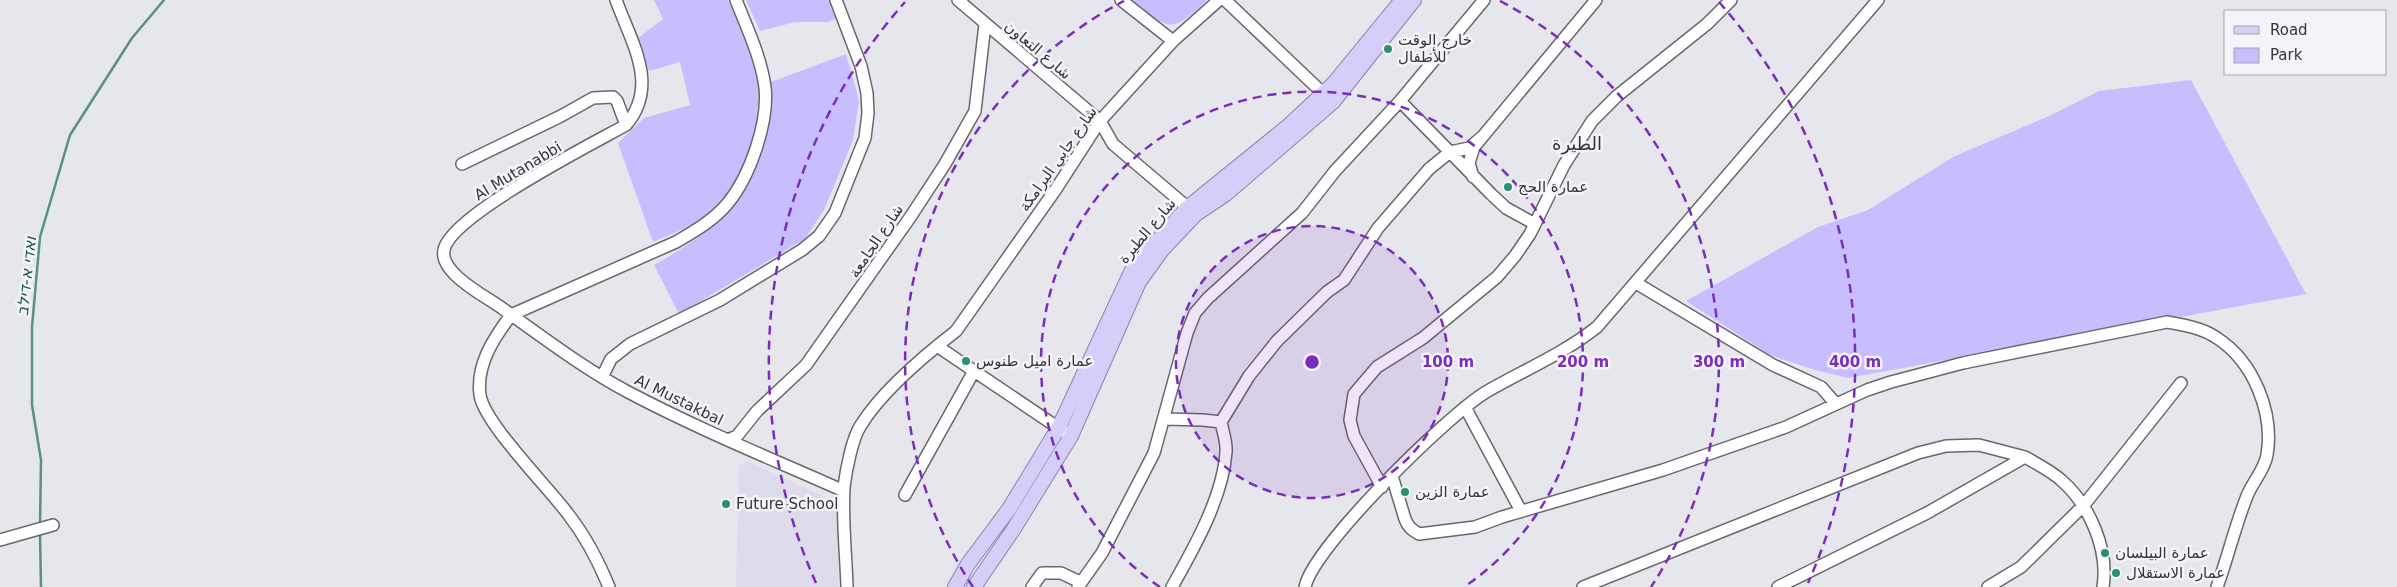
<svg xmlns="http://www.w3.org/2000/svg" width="2397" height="587" viewBox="0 0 2397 587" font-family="'DejaVu Sans',Cairo,Heebo,sans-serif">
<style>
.built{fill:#dedceb}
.green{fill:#c8beff}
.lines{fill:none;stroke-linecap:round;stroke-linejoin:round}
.stream{stroke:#55947d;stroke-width:2.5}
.minor-casing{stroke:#68676d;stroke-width:14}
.major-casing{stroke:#8b83b3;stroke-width:16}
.minor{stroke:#fff;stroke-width:11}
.major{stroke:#d5cef9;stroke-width:14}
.ring{fill:none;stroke:#7b2cbf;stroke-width:2.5;stroke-dasharray:9 6}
.poi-dot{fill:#29916f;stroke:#f4f3fa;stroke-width:2}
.labels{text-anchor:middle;stroke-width:5;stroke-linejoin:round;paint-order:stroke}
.poi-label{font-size:15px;fill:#353538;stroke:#f4f3fa;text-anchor:start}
.street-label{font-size:15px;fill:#353538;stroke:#f4f3fa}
.water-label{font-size:16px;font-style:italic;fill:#115942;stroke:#f4f3fa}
.quarter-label{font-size:18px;fill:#353538;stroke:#f4f3fa}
.centre{fill:#7b2cbf;stroke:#f4f3fa;stroke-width:2.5}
.ring-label{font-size:15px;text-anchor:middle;font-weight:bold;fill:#7b2cbf;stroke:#f4f3fa;stroke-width:5;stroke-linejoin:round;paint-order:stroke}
</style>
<rect width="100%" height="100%" fill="#e6e6ed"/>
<path class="built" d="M745,460L837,502L839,587H736L739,467Z"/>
<path class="green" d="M654,0H728C739,25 754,52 758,79C764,123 747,175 716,207C700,224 674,233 653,242L618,143L644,118L690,105L680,62L649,71L638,38L663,19Z
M746,0H829L837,18L828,22H795L760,31Z
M1132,0H1207C1171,35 1169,30 1132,0Z
M846,54L859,100L853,140L824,210L805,239L679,314L654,265C709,234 744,207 762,143C768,122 771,104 771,82Z
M2191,80L2306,294L1848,378L1815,370L1770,355L1686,301L1818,227L1868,210L1955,156L2047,117L2099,91Z"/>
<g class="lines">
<path class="stream" d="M40,526L41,460L32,405V327L40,237L70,135L132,38L164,0
M40,534L41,587"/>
<defs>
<path id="minor" d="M616,0C631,42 660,85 626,125C592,144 450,216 444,250C439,272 483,295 499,306C541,336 583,368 628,392C698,429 772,459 844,491
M958,0L1100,121L1113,144L1193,212
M1121,0L1173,41
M1225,0L1329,99
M1400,101L1491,194L1506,208L1535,224
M462,164L561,116L593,98L613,97L617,101L626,125
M1473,177L1469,163L1474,147L1596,0
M1636,283L1773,365L1821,387L1836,404
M937,346L1066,433
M602,377L611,359L630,344L720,300L802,250L819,236L835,213L865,138L868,113L867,93L861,66L836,0
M1465,407L1521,511
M1165,419L1203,420L1221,422
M728,440L737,436L757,411L806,365L911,216L945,164L975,111L985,24
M1392,476L1405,519C1408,527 1412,530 1419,534L1475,527L1502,517L1663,470L1786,427L1867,390L1891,382L1963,363L2167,322C2184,325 2203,328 2217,338C2254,362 2274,413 2267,455C2265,469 2252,483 2247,496C2235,526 2228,557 2217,587
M1382,487L1354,436L1350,420L1354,394L1377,367L1423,338L1497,277L1515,256L1530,234L1564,165L1592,121L1617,96L1707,24L1731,0
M905,495L974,371
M0,540L53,525
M609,587C598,560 586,537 568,514C548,487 484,423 480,395C476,364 494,338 511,315L676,242C695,231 714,220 728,203C750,176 769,122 765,87C761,57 747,28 736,0
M847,587C846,554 842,520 844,487C846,471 852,438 861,425C882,391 925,355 956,331L1056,189L1100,121L1173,41L1219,0
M1032,587L1042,573H1061L1080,582
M1078,587L1102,553L1154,453L1187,333L1195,313L1208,298L1302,213L1335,171L1400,101L1484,0
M1172,587C1194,548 1223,497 1226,452C1227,443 1223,432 1221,422L1249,376L1277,341L1327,292L1344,280L1378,228L1429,169L1450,152L1469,148L1482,137
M1305,587C1313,547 1448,415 1486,392C1524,370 1563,354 1597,327L1878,0
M1583,587L1918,453L1946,446L1979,445L2025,457
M1778,587L1927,513L2025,457C2037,464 2051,471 2061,480C2089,504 2109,549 2103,587
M1988,587L2021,567L2084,505L2181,383"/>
<path id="major" d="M955,587L968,564L1009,509L1059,427L1133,268L1187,208L1287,127L1334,83L1402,0
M974,587L1013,530L1071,436L1139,282L1162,250L1196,214L1226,194L1333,102L1414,0"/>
</defs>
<use href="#minor" class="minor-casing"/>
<use href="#major" class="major-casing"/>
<use href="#minor" class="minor"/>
<use href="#major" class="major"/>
</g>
<circle cx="1312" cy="362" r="136" fill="#7b2cbf" fill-opacity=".12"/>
<g class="ring">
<circle cx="1312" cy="362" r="136"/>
<path d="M1160 587A271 271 0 1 1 1464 587"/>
<path d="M973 587A407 407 0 0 1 1124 1M1500 1A407 407 0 0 1 1651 587"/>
<path d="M816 583A543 543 0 0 1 905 2M1719 2A543 543 0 0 1 1808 583"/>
</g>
<g class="poi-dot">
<circle cx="1388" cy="49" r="5"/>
<circle cx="1508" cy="187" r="5"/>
<circle cx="966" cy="361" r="5"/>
<circle cx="1405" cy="492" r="5"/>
<circle cx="726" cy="504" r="5"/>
<circle cx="2105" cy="553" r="5"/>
<circle cx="2116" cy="573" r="5"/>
</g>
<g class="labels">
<g class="poi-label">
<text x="1398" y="45">خارج الوقت<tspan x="1398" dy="17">للأطفال</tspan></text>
<text x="1518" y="192">عمارة الحج</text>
<text x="976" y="366">عمارة اميل طنوس</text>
<text x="1415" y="497">عمارة الزين</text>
<text x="736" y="509">Future School</text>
<text x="2115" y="558">عمارة البيلسان</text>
<text x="2126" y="578">عمارة الاستقلال</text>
</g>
<g class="street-label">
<text transform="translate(1038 50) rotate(40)" y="5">شارع التعاون</text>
<text transform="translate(1058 159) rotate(-55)" y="5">شارع جابي البرامكة</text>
<text transform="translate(518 171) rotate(-31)" y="5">Al Mutanabbi</text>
<text transform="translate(1147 231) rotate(-50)" y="5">شارع الطيرة</text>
<text transform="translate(876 241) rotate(-56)" y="5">شارع الجامعة</text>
<text transform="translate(679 400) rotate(26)" y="5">Al Mustakbal</text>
</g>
<g class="water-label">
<text transform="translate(26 276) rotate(-84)" y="6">ואדי א-דילב</text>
</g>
<g class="quarter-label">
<text x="1577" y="150">الطيرة</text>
</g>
</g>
<circle cx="1312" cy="362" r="8" class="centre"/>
<g class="ring-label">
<text x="1448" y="367">100 m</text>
<text x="1583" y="367">200 m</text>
<text x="1719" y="367">300 m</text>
<text x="1855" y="367">400 m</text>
</g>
<rect x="2224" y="10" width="162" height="65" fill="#f4f3fa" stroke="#a8a7ac"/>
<rect x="2234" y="26" width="25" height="8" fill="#d5cef9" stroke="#a8a7ac"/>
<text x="2270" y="35" font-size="15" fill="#353538">Road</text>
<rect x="2234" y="48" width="25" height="15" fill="#c8beff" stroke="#a8a7ac"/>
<text x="2270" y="60" font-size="15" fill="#353538">Park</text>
</svg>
